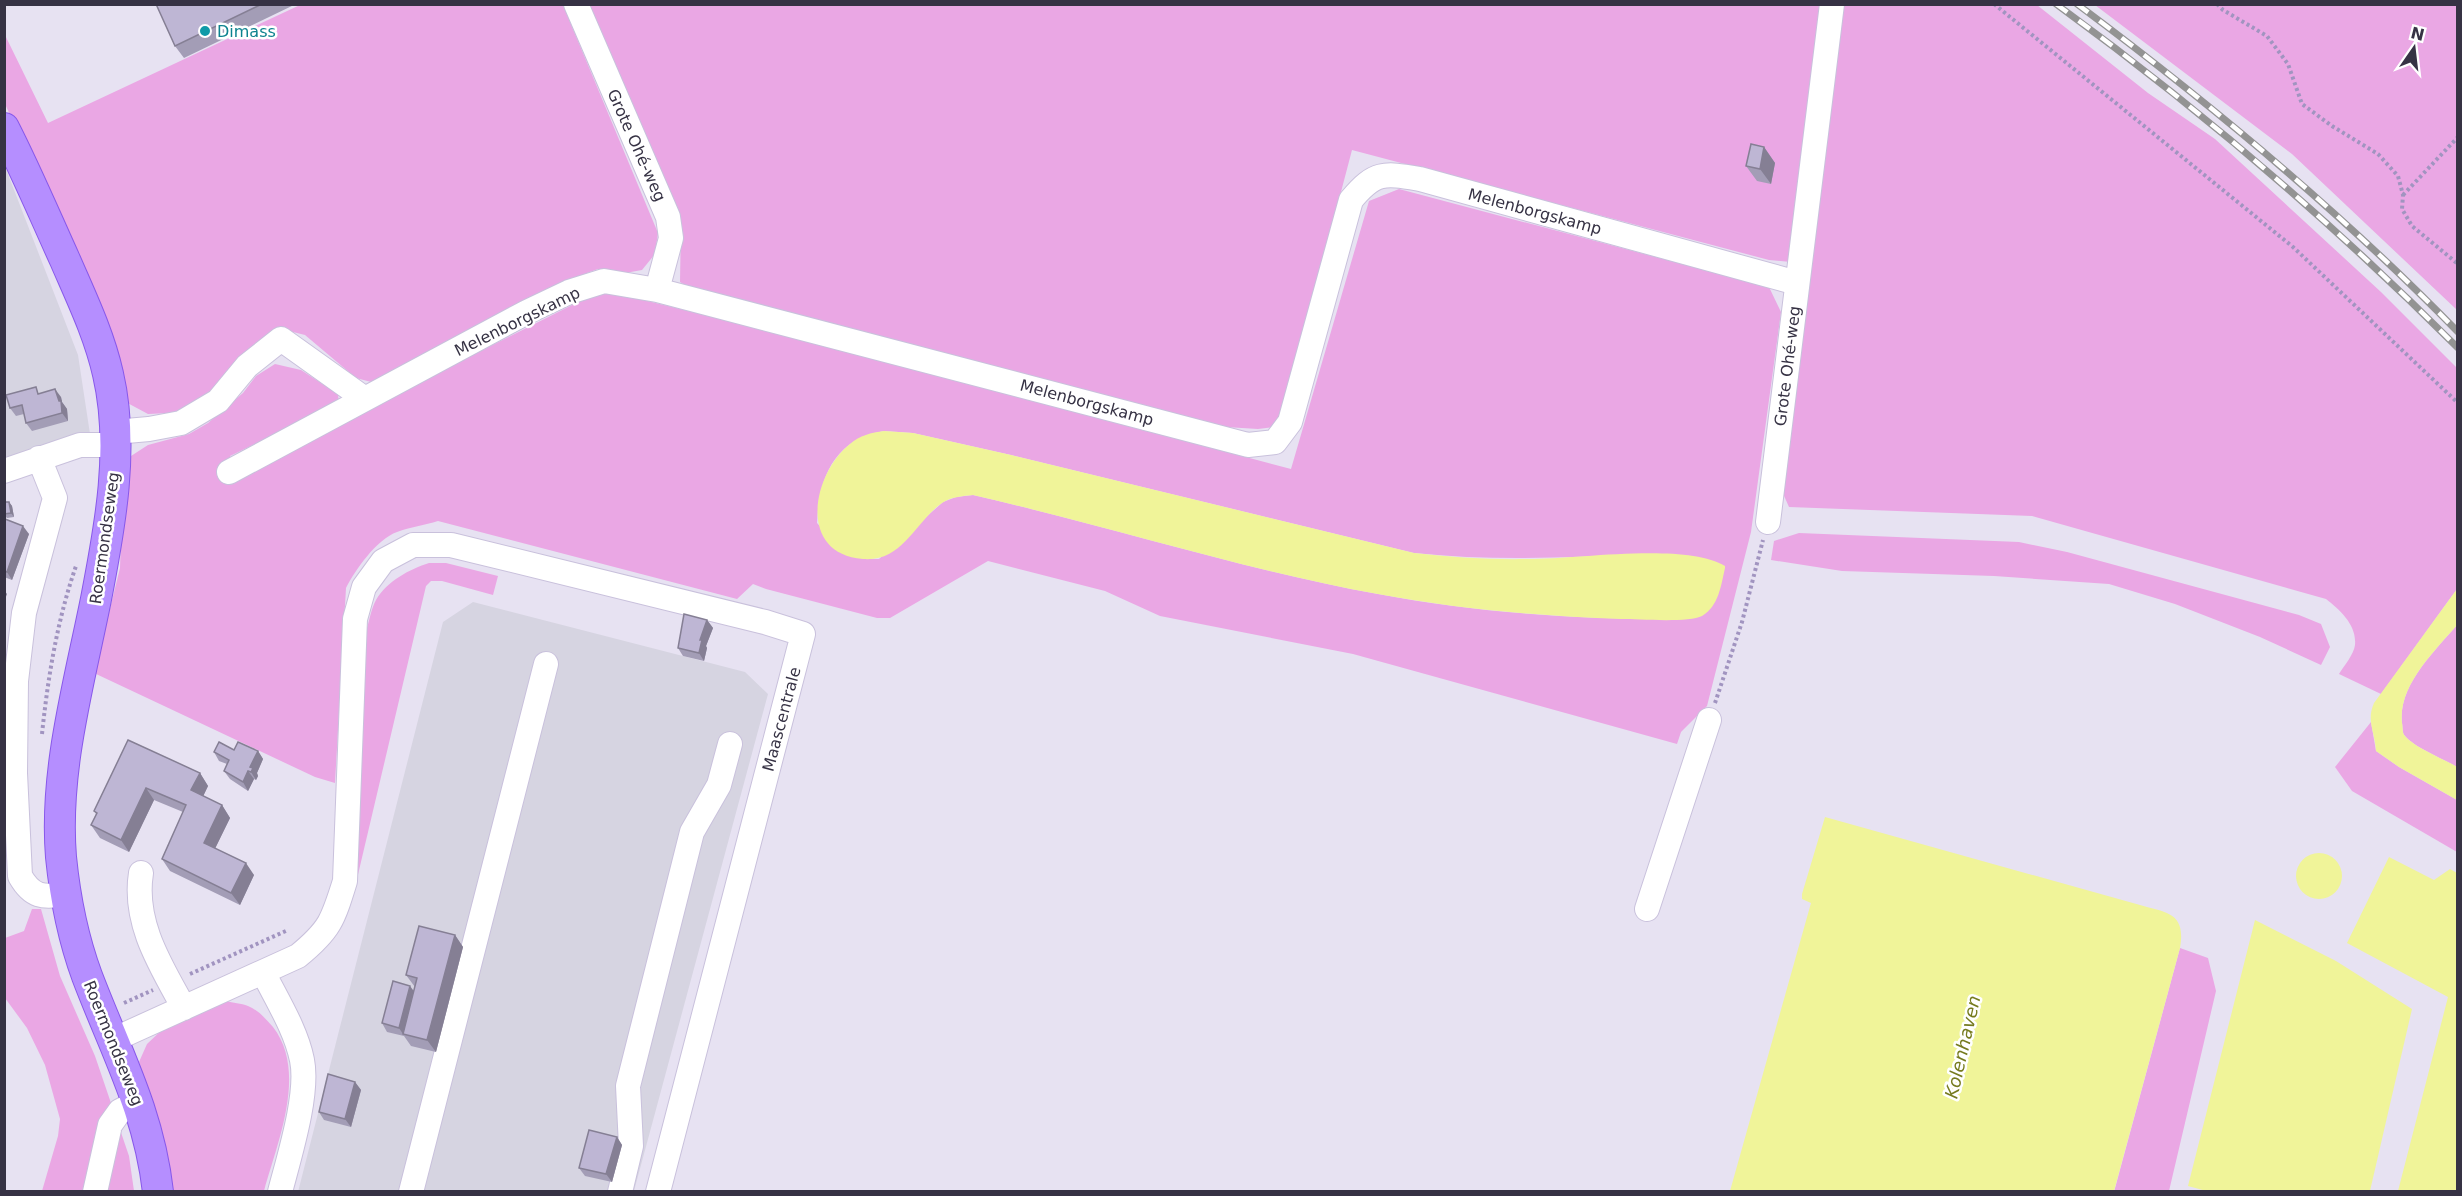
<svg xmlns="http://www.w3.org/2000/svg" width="2462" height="1196" viewBox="0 0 2462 1196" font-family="'DejaVu Sans',sans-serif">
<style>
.industrial{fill:#d6d4e1}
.green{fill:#eaa7e4;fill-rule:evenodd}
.water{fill:#f0f499}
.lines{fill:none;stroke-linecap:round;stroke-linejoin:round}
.minor-casing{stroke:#c9c1dc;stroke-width:26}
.major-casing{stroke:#8858ea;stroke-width:32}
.path{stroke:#a194c0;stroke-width:4;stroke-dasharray:3 3;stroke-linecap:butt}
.minor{stroke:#fff;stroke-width:24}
.major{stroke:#b58eff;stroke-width:30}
.rail-casing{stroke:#939393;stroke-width:7}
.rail{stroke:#fff;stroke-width:4.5;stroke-dasharray:14;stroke-linecap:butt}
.wall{fill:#a39db6}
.shaded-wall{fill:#857f94}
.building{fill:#beb6d4;stroke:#857f94;stroke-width:1.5}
.culture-dot{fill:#0f9aa8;stroke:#fff;stroke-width:2}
.labels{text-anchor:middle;stroke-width:5;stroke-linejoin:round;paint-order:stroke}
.culture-label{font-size:16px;fill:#0d838f;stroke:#fff;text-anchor:start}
.street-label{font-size:16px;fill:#363244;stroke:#fff}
.water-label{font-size:18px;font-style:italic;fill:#767b1f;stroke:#fff}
</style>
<rect width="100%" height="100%" fill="#e7e2f2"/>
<path class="industrial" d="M4,164L78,355L90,434L4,473Z
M473,602L745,672L768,694L634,1191L298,1192L443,622Z"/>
<path class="green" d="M300,5H563L658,233L655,254L642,270L625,273L598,269L568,280L375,383L356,378L305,335L289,331L198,405L170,413L148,414L120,399L72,249L5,104L4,33L48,123Z
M590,5H2037L2148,93L2215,139L2381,292L2457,368V589L2381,694L2339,674C2344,666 2354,654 2355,645C2357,625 2340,610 2326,599L2032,516L1789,507L1781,489L1811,264L1769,260L1352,150L1283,413L1273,427L1258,429L1226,427L693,290L680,282L681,221Z
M2095,5H2457V310L2292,154Z
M1399,189L1769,287L1781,312L1751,532L1707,706L1681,732L1677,744L1353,654L1160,616L1105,591L988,561L890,618H877L766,589L753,584L737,599L438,521C425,525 410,527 397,532C377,539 355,570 346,588L335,783L315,777L94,673L120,568L123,475L131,456L148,445L189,434L208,423L243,393L256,376L275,364L301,370L338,394L339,404L230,456L241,477L381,401L590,296L611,292L807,340L1291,469L1369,201ZM884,431L913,433L1011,455L1414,553C1491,561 1564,558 1641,554L1685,619C1582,620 1479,613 1378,594C1241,569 1108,526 973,495L956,497L943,502L879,559C843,560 840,548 817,523C819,478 834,439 884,431Z
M1799,533L2019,542L2067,552L2299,615L2321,624L2330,647L2321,665L2260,637L2175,604L2109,584L1994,576L1842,571L1771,560L1774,541Z
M429,563H446L498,576L493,595L442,581H431L426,586L356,883L366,632C369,622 371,609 376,600C387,581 410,569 429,563Z
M2457,625V767C2444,759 2415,748 2405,736C2402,733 2403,728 2402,723C2398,685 2435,651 2457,625Z
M2371,722L2376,751L2399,767L2457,800V852L2352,791L2335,767Z
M32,909H41L60,976L95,1056L129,1156L134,1191H42L58,1136L60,1119L45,1065L27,1028L5,998V938L24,931Z
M2180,948L2208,958L2216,991L2169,1191L2114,1192Z
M226,1001C233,1003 241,1003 248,1006C258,1010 266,1019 273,1027C308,1072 277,1143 264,1191H170L167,1164L139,1062L147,1044L165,1027Z"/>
<path class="water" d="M884,431L913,433L1011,455L1414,553C1452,557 1490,560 1529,559C1577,559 1687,542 1725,566V568C1721,585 1719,606 1702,616C1689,623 1638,619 1621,619C1539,616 1458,609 1378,594C1241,569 1108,526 973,495C962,496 951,497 942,503C914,523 903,562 863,559C797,554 812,474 850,444C860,435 871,433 884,431Z
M2457,589V625C2435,651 2398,685 2402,723C2403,728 2402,733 2405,736C2415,748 2444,759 2457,767V800L2399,767L2376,751C2375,731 2366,721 2374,703Z
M1825,817L2140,905C2168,913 2186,913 2180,948L2114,1191H1730L1811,903L1802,899V894Z
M2296 876a23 23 0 1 1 46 0a23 23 0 1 1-46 0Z
M2389,857L2434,880L2450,869L2457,873V1191H2398L2448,997L2347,943Z
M2255,920L2336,961L2412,1009L2370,1191L2210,1192L2188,1186Z"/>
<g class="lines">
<defs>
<path id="minor" d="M576,4L668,217L671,238L657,290
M115,432L149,429L181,423L218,401L247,366L281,339L365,399
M39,458L55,498L24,613L16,681L15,773L20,876C32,897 43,898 65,894
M4,471L80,445H115
M229,472L527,312L569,292L604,281L657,290L1248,445L1275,442L1290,422L1351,200C1375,171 1384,173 1420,179L1797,283
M1768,522L1832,4
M141,873C133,923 161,966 184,1008
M1647,909L1709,720
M263,972C277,1000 296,1030 302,1060C309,1094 289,1157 280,1192
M115,1039L298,956C330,930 333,920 345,881L355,619L364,587L383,561L413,545H451L765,622L803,634L658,1192
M95,1192L110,1125L120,1111L138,1102
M411,1192L546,664
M620,1192L631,1146L628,1086L692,832L719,785L730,744"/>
<path id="major" d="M4,128C26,171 45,216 65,260C81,297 99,334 108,374C125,447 110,527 96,599C79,684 54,771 61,857C65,897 73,938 87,976C115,1050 149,1111 158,1192"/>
</defs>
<use href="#minor" class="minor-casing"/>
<use href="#major" class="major-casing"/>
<path class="path" d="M1994,4L2293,247L2458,403
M2217,4L2223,10L2267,36L2288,64L2302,104L2332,126L2378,154L2398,176L2403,195L2402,209L2412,226L2458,264
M2403,195L2458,137
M1715,703L1742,622L1763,540
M42,734C48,677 57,621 76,566
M190,974L288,930
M124,1003L153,990"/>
<use href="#minor" class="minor"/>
<use href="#major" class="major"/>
<defs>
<path id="rail" d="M2056,4C2199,108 2333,223 2458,348
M2077,4C2211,104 2341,212 2458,332"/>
</defs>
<use href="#rail" class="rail-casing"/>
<use href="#rail" class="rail"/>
</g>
<path class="wall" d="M156,4H296L184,58L175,46Z
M1764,147L1775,163L1771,184L1757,181L1746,166Z
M40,393L61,397L62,402L67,409L68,421L32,431L26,423L24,414L16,416L10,408Z
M4,502H9L12,506L14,517L7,518L4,515Z
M5,519L29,534L12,580L4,577Z
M707,620L713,628L706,646L707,648L704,661L683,656L678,648Z
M128,740L200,773L208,786L203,796L222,805L230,818L215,848L254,875L240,905L170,871L162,859L183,812L154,800L129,852L100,838L91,825L96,814L94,811Z
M234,750L258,751L263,759L257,773L258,776L256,780L254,779L248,791L230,779L224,771L227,764L219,761L214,752Z
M455,935L463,947L436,1052L411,1046L404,1036L387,1032L382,1023L414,991L415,987L406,975Z
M355,1082L361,1090L351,1127L324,1120L319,1112Z
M617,1137L622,1145L612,1182L585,1176L579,1168Z"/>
<path class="shaded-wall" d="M1764,147L1775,163L1771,184L1760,169Z
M55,389L61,397L62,402L67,409L68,421L62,413Z
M9,502L12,506L14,517L11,513Z
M23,526L29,534L12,580L7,572Z
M4,590L7,594L4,602Z
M707,620L713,628L706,646L707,648L704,661L699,653L700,640Z
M258,751L263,759L257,773L258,776L256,780L251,772L250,767Z
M248,771L254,779L248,791L243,782Z
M200,773L208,786L200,803L191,790Z
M146,788L154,800L129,852L121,840Z
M222,805L230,818L212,855L204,843Z
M246,863L254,875L240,905L231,893Z
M455,935L463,947L436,1052L427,1040Z
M410,986L416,994L403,1034L399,1028Z
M355,1082L361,1090L351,1127L345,1119Z
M617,1137L622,1145L612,1182L606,1174Z"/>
<path class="building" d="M156,4H262L175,46Z
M1751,144L1764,147L1760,169L1746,166Z
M36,387L38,394L55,389L59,401H61L62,413L26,423L22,405L10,408L6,395Z
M4,502H9L11,513L4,514Z
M5,519L23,526L7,572L4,571Z
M684,614L707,620L700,640H702L699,653L678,648Z
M128,740L200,773L191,790L222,805L204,843L246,863L231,893L162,859L186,805L146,788L121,840L91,825L97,813L94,811Z
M219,742L234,750L238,742L258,751L250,767L253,768L251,772L248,771L243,782L224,771L229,760L214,752Z
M419,926L455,935L427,1040L403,1034L417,978L406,975Z
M393,981L410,986L399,1028L382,1023Z
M328,1074L355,1082L345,1119L319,1112Z
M589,1130L617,1137L606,1174L579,1168Z"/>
<circle class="culture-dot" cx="205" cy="31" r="6"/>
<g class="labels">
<g class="culture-label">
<text x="217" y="37">Dimass</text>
</g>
<g class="street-label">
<text transform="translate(637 145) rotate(66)" y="6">Grote Ohé-weg</text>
<text transform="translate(1535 211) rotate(15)" y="6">Melenborgskamp</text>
<text transform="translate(517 321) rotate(-26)" y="6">Melenborgskamp</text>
<text transform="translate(1787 366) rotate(-83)" y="6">Grote Ohé-weg</text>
<text transform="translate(1087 402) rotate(15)" y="6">Melenborgskamp</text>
<text transform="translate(104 538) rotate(-82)" y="6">Roermondseweg</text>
<text transform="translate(781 719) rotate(-75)" y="6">Maascentrale</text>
<text transform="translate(114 1043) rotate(68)" y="6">Roermondseweg</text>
</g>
<g class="water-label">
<text transform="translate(1963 1047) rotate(-77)" y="6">Kolenhaven</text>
</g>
</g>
<rect width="2462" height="1196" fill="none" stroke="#363244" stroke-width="12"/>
<g transform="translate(2414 48) rotate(14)" stroke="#ffffff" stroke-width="4.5" paint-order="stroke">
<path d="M0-4.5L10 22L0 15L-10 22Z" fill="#363244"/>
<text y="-9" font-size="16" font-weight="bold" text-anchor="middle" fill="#363244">N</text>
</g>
</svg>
